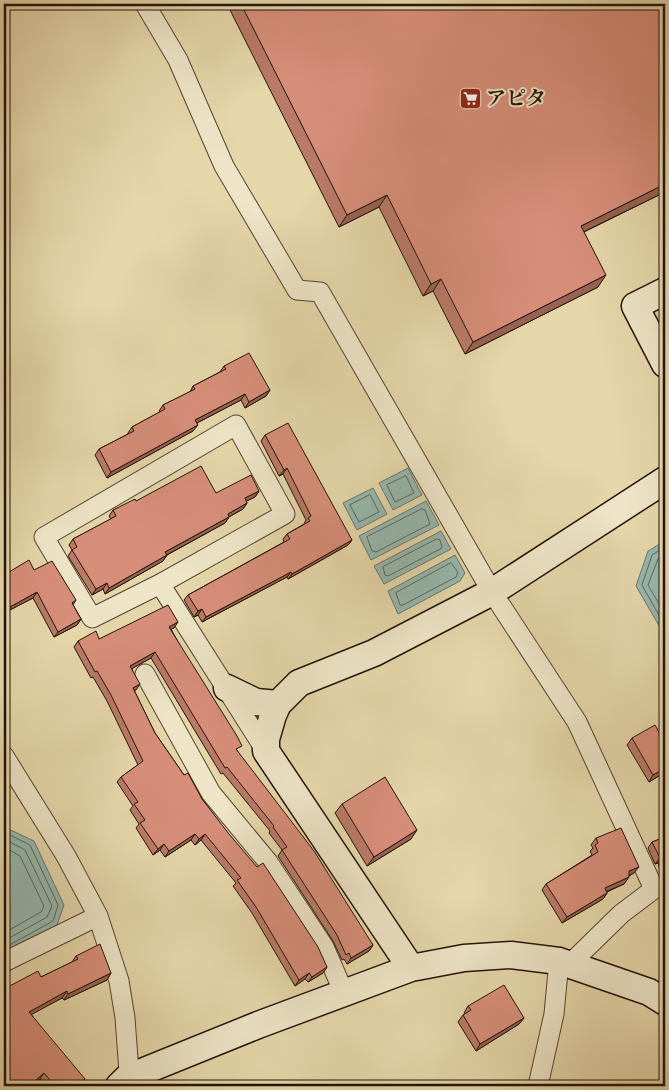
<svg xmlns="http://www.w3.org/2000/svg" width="669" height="1090" viewBox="0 0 669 1090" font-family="'Gentium Book Plus','Noto Serif JP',serif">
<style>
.water{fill:#96b8ae;stroke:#68766c}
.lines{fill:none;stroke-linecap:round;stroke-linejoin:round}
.shore{stroke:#5d665b;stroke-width:1}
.street-casing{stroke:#544430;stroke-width:21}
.secondary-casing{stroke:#241308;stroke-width:29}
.street{stroke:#eee5c8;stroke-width:19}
.secondary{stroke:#eee5c8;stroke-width:26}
.wall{fill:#b97a68;stroke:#241308}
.shaded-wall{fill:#966355;stroke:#241308}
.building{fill:#d78e79;stroke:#241308}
.labels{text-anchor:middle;stroke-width:4;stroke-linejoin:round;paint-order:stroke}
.poi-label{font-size:20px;font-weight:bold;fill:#241308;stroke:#eee5c8;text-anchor:start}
</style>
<rect width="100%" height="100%" fill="#e5d7aa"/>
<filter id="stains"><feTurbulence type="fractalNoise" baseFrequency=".004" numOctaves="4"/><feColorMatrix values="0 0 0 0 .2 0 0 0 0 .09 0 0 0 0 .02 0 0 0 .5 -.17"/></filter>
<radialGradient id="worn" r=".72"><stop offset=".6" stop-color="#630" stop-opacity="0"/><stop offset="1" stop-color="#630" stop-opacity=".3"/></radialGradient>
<path class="water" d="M408,468L422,495L393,510L379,483Z
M373,488L387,514L357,530L343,503Z
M426,501L439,525L371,560L359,536Z
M441,531L451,549L384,584L374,566Z
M665,541V636L636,586L648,551Z
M455,555L465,573L460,581L398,614L388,591Z
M4,827L34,841L64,905L57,925L4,954Z"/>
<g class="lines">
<path class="shore" d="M406,476L414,493L395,502L387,485Z
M370,495L379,512L359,522L350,505Z
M422,509L425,510L430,524L376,552L372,551L367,537Z
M437,539L440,540L442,548L388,576L385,575L383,567Z
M665,547L652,555L642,585L665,626
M665,554L658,559L648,585L665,614
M451,563L458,572L456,577L403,605H400L396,593Z
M4,832L30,845L58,905L53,921L4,948
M4,839L25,850L52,906L47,917L4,941
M4,847L20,856L44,906L41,912L4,933"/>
<defs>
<path id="street" d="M145,4L178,60L224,166L297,290L320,292L492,592L577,722L654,889L621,914L570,964
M236,425L285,514L160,584L92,618L44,537Z
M160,584L266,751
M145,674L211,793L268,862L324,947L344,993
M4,756L66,856L98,916L119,981L125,1018L130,1086
M4,962L98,916
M538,1086L554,1014L559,961"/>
<path id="secondary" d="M665,291L635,306L665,364
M227,688L256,702L278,704
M411,968L266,751V739L273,715L278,704L299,683L374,653L492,592L665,480
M119,1086L127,1078L258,1025L411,968L464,958L511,955L559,961L649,992L665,1002"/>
</defs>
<use href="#street" class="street-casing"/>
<use href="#secondary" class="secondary-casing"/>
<use href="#street" class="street"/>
<use href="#secondary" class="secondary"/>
</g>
<path class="wall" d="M227,4H665V192L584,232L598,287L465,354L433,291L423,296L379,207L339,227Z
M224,366L270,390L266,396L245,408L241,400L197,423L193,431L107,478L95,455L99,449L128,434V433L132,427L160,412L159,411L163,405L190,392L193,386L220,372Z
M265,435L352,540L348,545L288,579L287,577L202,622L198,615L194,617L184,600L188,595L284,542L283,539L287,534L304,524L306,520L283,474L279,476L261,441Z
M259,491L255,497L246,501L247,503L243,509L229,517L225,523L167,555L163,561L105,594L103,589L92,595L68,556L72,550L69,545L73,539L111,519L109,516L113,510L136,501L216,493Z
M4,575L76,600L73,605L81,619L77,625L54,637L33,598L6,612L4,607Z
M174,628L171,629L238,752L373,945L369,951L347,964L344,959L342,960L333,941L278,856L282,850L269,833L270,831L223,773L221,774L151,658L132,668L136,690H134L155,733L184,775L327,967L323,973L308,982L305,979L295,986L252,913L233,886L236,883L201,840L195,845L191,840L165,857L160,850L153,855L136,828L139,824L130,810L133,806L117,782L121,777L138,765L107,701L93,677L91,678L74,647L78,641L99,639Z
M632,738L665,772L649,782L627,745Z
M342,804L411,839L367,866L335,813Z
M665,837V871L661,873L658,863L655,864L648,848L652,842Z
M596,838L634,873L629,876L624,884L607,892V893L603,899L562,923L542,890L546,884L592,855L590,851L593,848L591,845Z
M76,956L111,973L107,980L64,1000L62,998L31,1014L81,1085L79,1086H46L40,1079L4,1086L41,977L72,962Z
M468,1006L524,1018L519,1024L476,1051L458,1022L463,1015L465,1014L464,1013Z"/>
<path class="shaded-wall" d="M665,184V192L573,237L581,226Z
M387,195L379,207L339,227L347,215Z
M606,275L598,287L465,354L473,342Z
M441,279L433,291L423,296L431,284Z
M270,390L266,396L245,408L249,402Z
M245,394L241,400L191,426L195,420Z
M198,425L193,431L107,478L111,472Z
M287,468L283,474L279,476L284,470Z
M259,491L255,497L241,504L245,498Z
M247,503L243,509L223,520L228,514Z
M229,517L225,523L161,558L165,552Z
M352,540L348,545L288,579L292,574Z
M167,555L163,561L105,594L109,588Z
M291,572L287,577L202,622L206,617Z
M107,583L103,589L92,595L96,589Z
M37,592L33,598L6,612L10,607Z
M202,609L198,615L194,617L198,611Z
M81,619L77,625L54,637L58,632Z
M178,622L174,628L165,632L169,627Z
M155,652L151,658L126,672L130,666Z
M140,684L136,690L129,693L133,688Z
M665,768V772L649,782L653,775Z
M417,830L411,839L367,866L374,857Z
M195,834L191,840L165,857L169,851Z
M205,834L201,840L195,845L199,839Z
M164,844L160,850L153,855L158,849Z
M662,857L658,863L655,864L660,858Z
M639,867L634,873L624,878L629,871Z
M665,867V871L661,873Z
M629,877L624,884L600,894L605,888Z
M607,893L603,899L562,923L567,917Z
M373,945L369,951L347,964L351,958Z
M327,967L323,973L308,982L312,977Z
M111,973L107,980L64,1000L68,994Z
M309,973L305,979L295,986L299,980Z
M67,991L62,998L25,1018L29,1012Z
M524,1018L519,1024L476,1051L480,1044Z
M44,1073L40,1079L32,1086H29Z
M85,1079L81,1085L79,1086H76Z"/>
<path class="building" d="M241,4H665V184L581,226L606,275L473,342L441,279L431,284L387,195L347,215Z
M249,353L270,390L249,402L245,394L195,420L198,425L111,472L99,449L134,431L132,427L165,409L163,405L195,389L193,386L226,369L224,366Z
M288,423L352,540L292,574L291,572L206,617L202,609L198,611L188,595L290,539L287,534L310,521L308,518L311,516L287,468L284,470L265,435Z
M201,466L216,493L251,475L259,491L245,498L247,503L228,514L229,517L165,552L167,555L109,588L107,583L96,589L72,550L77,547L73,539L116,516L113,510L135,499L136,501Z
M29,560L34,570L52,561L76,600L72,603L81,619L58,632L37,592L10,607L4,595V575Z
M168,605L178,622L169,627L237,736L242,746L236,749L314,851L373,945L351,958L349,953L346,955L337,935L282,850L287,847L273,827L274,826L227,767L225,768L155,652L130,666L140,684L133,688L155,733L184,775L188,773L202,799L229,834L257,867L263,863L318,947L327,967L312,977L309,973L299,980L256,907L237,880L241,878L205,834L199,839L195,834L169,851L164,844L158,849L140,823L145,820L134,804L138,802L121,777L143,761L111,695L97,671L95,672L78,641L96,631L99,639Z
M655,725L662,738L665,735V768L653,775L632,738Z
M385,777L417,830L374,857L342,804Z
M621,828L639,867L629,871V877L605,888L607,893L567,917L546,884L598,852L595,845L598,843L596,838Z
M665,837V865L662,857L660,858L652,842Z
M100,944L111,973L68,994L67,991L29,1012L85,1079L76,1086H55L44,1073L29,1086H4V989L38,971L41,977L78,959L76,956Z
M504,985L524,1018L480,1044L463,1015L471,1010L468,1006Z"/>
<defs>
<symbol id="supermarket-square" viewBox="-11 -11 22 22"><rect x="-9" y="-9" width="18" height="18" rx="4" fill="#8f2418" stroke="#eee5c8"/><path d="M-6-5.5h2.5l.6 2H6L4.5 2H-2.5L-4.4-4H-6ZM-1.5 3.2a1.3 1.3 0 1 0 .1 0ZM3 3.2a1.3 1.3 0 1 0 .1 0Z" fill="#fff"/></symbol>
</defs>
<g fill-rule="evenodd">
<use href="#supermarket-square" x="458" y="86" width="25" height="25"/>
</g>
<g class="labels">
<g class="poi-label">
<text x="486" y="105">アピタ</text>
</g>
</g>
<rect width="669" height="1090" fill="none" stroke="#e5d7aa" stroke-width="20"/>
<rect x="5" y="5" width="659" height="1080" fill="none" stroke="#241308" stroke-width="2.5"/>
<rect x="10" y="10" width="649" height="1070" fill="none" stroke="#241308"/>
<rect width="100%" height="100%" filter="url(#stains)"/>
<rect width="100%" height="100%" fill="url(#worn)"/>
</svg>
